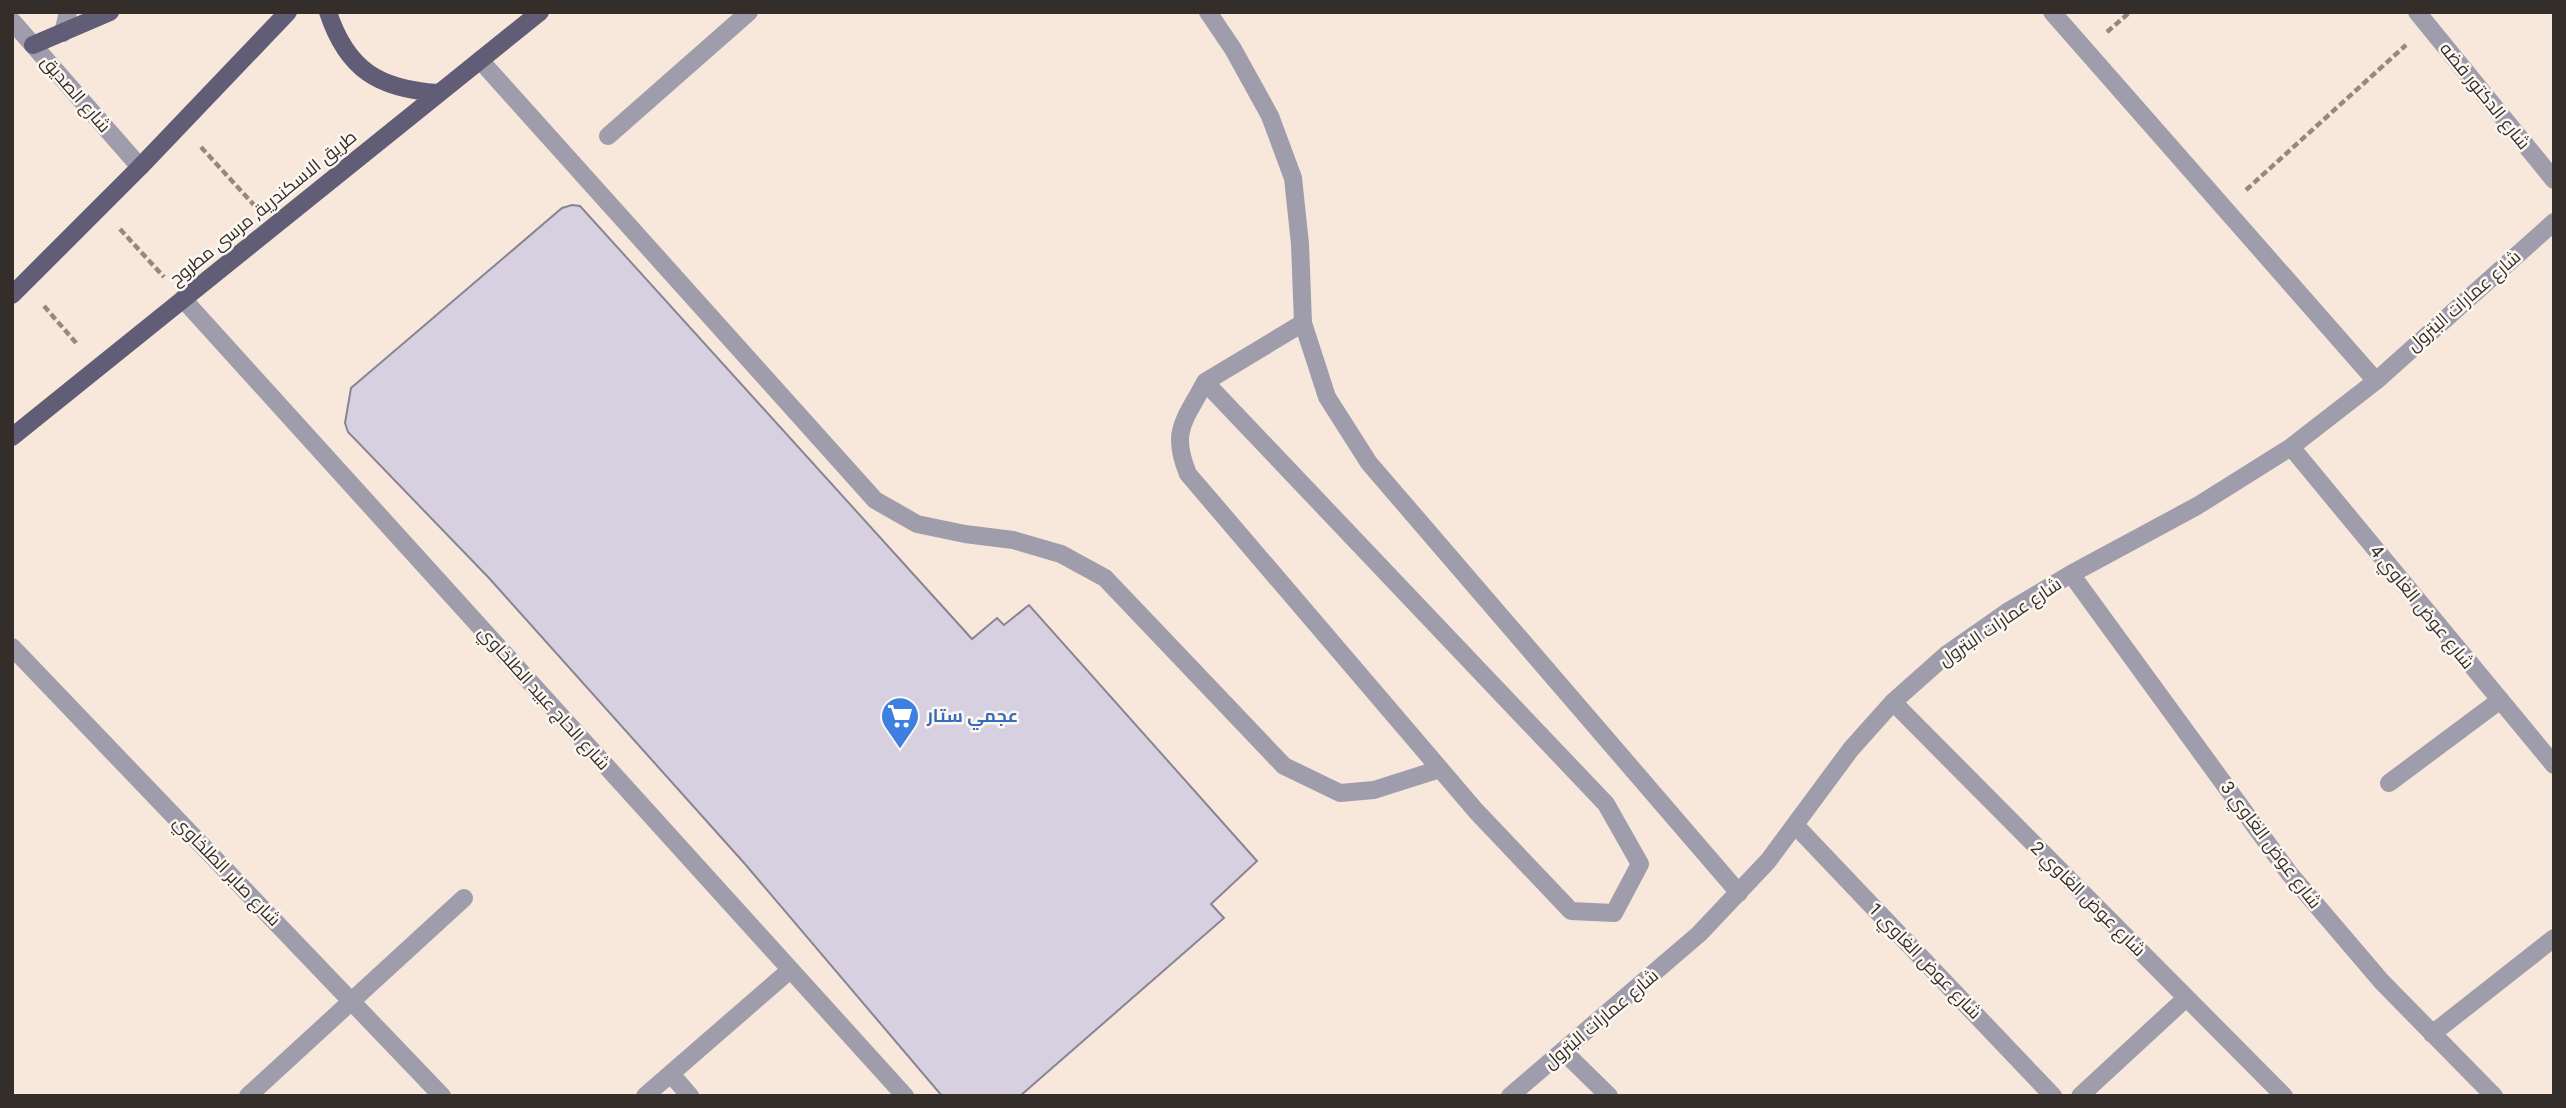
<svg xmlns="http://www.w3.org/2000/svg" width="2566" height="1108" viewBox="0 0 2566 1108" font-family="Roboto,Cairo,sans-serif">
<style>
.building{fill:#d6d0e1;stroke:#898493;stroke-width:2}
.lines{fill:none;stroke-linecap:round;stroke-linejoin:round}
.path{stroke:#938980;stroke-width:4.5;stroke-dasharray:7 3.5;stroke-linecap:butt}
.lane{stroke:#9f9dac;stroke-width:18}
.street{stroke:#9f9dac;stroke-width:18}
.primary{stroke:#615d77;stroke-width:18}
.labels{text-anchor:middle;stroke-width:5;stroke-linejoin:round;paint-order:stroke}
.street-label{font-size:18px;fill:#332e29;stroke:#fdf7f2}
.shop-label{font-size:18px;font-weight:bold;fill:#366cbe;stroke:#fdf7f2;text-anchor:start}
</style>
<rect width="100%" height="100%" fill="#f7e8db"/>
<path class="building" d="M572,205L580,206L972,639L997,618L1004,625L1029,605L1257,861L1211,904L1224,918L1020,1096H942L745,864L489,578L348,432L345,423L351,388L562,208Z"/>
<g class="lines">
<path class="path" d="M2107,32L2130,12
M201,147L254,205
M2246,190L2406,45
M120,229L164,277
M44,306L77,344"/>
<path class="lane" d="M63,33L68,12
M480,60L875,500L917,524L965,534L1013,540L1061,554L1105,578L1284,766L1340,793L1374,790L1440,769
M608,136L749,12
M1205,382C1185,421 1170,430 1188,474L1476,811L1571,911L1614,913L1640,864L1606,804L1205,382L1303,323"/>
<path class="street" d="M1208,12L1233,49L1270,116L1293,178L1300,244L1303,323L1327,397L1369,463L1739,893
M2052,12L2376,381
M2417,12L2554,180
M12,21L140,167
M183,299L905,1096
M2291,447L2554,765
M2071,574L2289,873L2382,982L2494,1096
M12,647L442,1096
M1893,702L2284,1096
M2389,783L2499,701
M1796,826L2053,1096
M2432,1034L2554,938
M1563,1051L1609,1096
M671,1074L690,1096
M248,1096L464,898
M645,1096L790,970
M1510,1096L1699,934L1768,861L1851,749L1893,702L1947,654L2007,612L2071,574L2197,506L2291,447L2376,381L2554,222
M2080,1096L2186,998"/>
<path class="primary" d="M328,12C347,70 379,89 438,93
M33,45L110,12
M12,295L140,167L288,12
M12,437L540,12"/>
</g>
<defs>
<symbol id="supermarket-pin" viewBox="-11 -11 22 30"><path d="M0 17L-7.5 6A9.5 9.5 0 1 1 7.5 6Z" fill="#3f7fe0" stroke="#fdf7f2"/><path d="M-6-5.5h2.5l.6 2H6L4.5 2H-2.5L-4.4-4H-6ZM-1.5 3.2a1.3 1.3 0 1 0 .1 0ZM3 3.2a1.3 1.3 0 1 0 .1 0Z" fill="#fff"/></symbol>
</defs>
<g fill-rule="evenodd">
<use href="#supermarket-pin" x="878" y="694" width="44" height="60"/>
</g>
<g class="labels">
<g class="street-label">
<text transform="translate(76 94) rotate(49)" y="6">شارع الصديق</text>
<text transform="translate(2485 96) rotate(51)" y="6">شارع الدكتور فضه</text>
<text transform="translate(263 208) rotate(-39)" y="6">طريق الاسكندرية, مرسى مطروح</text>
<text transform="translate(2464 301) rotate(-41)" y="6">شارع عمارات البترول</text>
<text transform="translate(2422 607) rotate(51)" y="6">شارع عوض الغاوي 4</text>
<text transform="translate(2000 622) rotate(-34)" y="6">شارع عمارات البترول</text>
<text transform="translate(544 698) rotate(48)" y="6">شارع الحاج عبيد الطلخاوي</text>
<text transform="translate(2271 845) rotate(53)" y="6">شارع عوض الغاوي 3</text>
<text transform="translate(227 871) rotate(46)" y="6">شارع صابر الطلخاوي</text>
<text transform="translate(2088 899) rotate(45)" y="6">شارع عوض الغاوي 2</text>
<text transform="translate(1925 961) rotate(46)" y="6">شارع عوض الغاوي 1</text>
<text transform="translate(1601 1019) rotate(-40)" y="6">شارع عمارات البترول</text>
</g>
<g class="shop-label">
<text x="927" y="722">عجمي ستار</text>
</g>
</g>
<rect width="2566" height="1108" fill="none" stroke="#332e29" stroke-width="28"/>
</svg>
